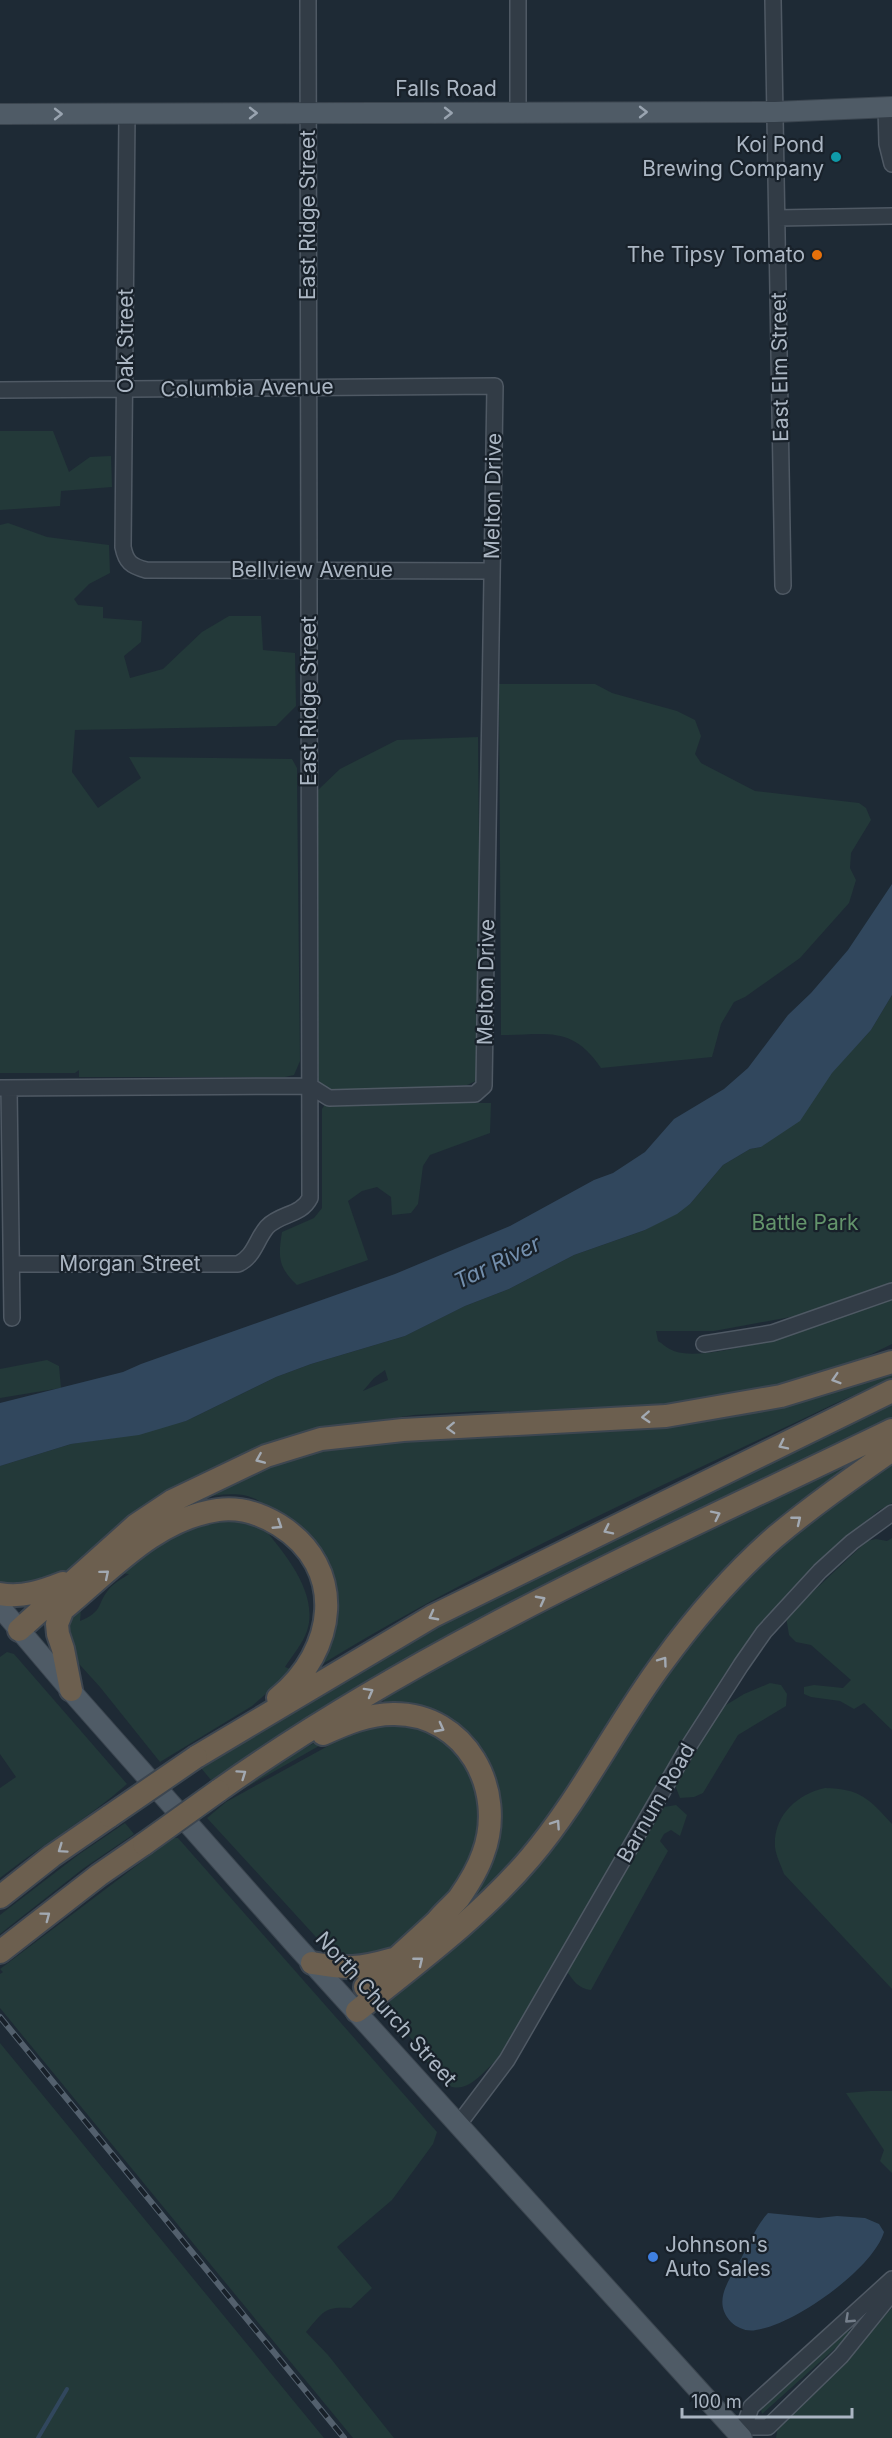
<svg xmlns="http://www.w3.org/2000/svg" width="892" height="2438" viewBox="0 0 892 2438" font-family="Inter,sans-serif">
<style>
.green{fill:#233939;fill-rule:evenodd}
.water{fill:#31475d}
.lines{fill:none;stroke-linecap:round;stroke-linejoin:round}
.stream{stroke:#31475d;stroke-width:4}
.minor-casing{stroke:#4f5964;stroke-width:18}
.major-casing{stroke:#3b454f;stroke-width:22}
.highway-casing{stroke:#3d4650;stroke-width:26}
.minor{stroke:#323c46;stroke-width:15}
.major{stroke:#4f5b66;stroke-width:20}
.highway{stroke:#6c5f4f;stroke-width:22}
.rail-casing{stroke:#53606d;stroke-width:6}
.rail{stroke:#18212a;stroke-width:4;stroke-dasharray:11;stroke-linecap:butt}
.highway-bridge-casing{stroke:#3d4650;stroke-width:26;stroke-linecap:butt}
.highway-bridge{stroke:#6c5f4f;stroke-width:22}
.oneway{stroke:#99a4b0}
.oneway2{stroke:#a2a9b2}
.oneway3{stroke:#757f8b}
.culture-dot{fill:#0f9aa8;stroke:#18212a;stroke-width:2}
.food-dot{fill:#e8710a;stroke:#18212a;stroke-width:2}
.shop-dot{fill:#3f7fe0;stroke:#18212a;stroke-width:2}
.labels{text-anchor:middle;stroke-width:4.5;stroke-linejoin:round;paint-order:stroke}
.street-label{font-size:21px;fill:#abb6c3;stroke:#18212a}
.poi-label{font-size:21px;fill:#abb6c3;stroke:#18212a;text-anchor:end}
.park-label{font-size:21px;fill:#63946b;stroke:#18212a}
.water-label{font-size:22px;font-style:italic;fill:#738fad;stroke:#18212a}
</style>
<rect width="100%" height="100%" fill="#1e2a35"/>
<path class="green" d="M0,431H53L69,472L90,457L111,456L112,487L61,491L60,506L0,510Z
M8,523L47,537L109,545L110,573L89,584L74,599L78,605L103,607V618L142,621L141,642L124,656L130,678L163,669L202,632L229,616H261L263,650L295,653L296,706L276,726L75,730L72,772L98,808L141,778L129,757L292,759L297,768V777L300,1061L294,1075L285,1077H79V1070L75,1073H0V525Z
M499,684H595L612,693L677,711L695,720L701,736L695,754L701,763L755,791L859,803L866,808L871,820L851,853L850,868L856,880L849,903L800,958L745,997L734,1002L721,1024L712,1057L601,1068C572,1025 547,1035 501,1035Z
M478,737L481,1072L476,1081L467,1085L331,1092L315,1085L318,790L340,769L397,740Z
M892,995V1284L812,1313L714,1331H656L658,1341C663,1344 668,1349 674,1351C713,1366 849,1314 892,1300V1344L833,1373L713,1405L542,1412L480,1411L414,1415L347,1425L121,1527L63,1574L6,1588L0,1581V1466L71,1444L112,1438L186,1421L276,1377L311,1364L405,1336L465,1306L509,1289L574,1255L645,1230L690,1204L723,1165L750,1149L761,1147L871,1030ZM385,1370L388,1380L363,1391L374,1378Z
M326,1103H491L490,1133L430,1155L423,1166L418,1204L411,1213L392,1215L391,1197L377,1187L362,1191L348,1201L368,1260L297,1285C278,1267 278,1257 282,1232L314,1218L322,1208V1109Z
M47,1360L59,1366L61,1388L0,1398V1369Z
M892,1366V1378L834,1404C663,1486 487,1563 324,1663L322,1659L328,1654L336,1628L325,1642L332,1593L259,1501C242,1490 218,1495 199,1498L238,1476L332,1446L643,1423Z
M892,1400V1421L294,1728L211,1780L201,1768L205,1765L204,1762L405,1640Z
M892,1457V1503L878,1511L817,1563L786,1595L724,1675L498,2059C481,2073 465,2100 441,2081L405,2030L391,2015L389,2005L391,1994L447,1950L668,1663L765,1553Z
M845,1466L848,1473L760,1543L536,1836L478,1898L475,1895L493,1857L486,1764L389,1708L383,1700L471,1649L817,1477Z
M257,1520C280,1548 320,1591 307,1631C303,1643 292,1656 285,1667L293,1670L252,1706L160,1762L100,1687L70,1654L65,1617L89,1594L81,1610L80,1621C104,1611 96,1605 109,1589C115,1582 122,1579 129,1574L119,1573L193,1521Z
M892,1538V1730L864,1703L854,1709L840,1701L811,1697L804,1694V1687L814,1685L843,1688L851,1680L811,1645L796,1642L789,1635L786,1617L867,1541L876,1539L887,1541Z
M7,1652L14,1654L127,1784C88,1819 41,1845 0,1878V1788L16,1777L0,1754V1657Z
M770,1683L781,1685L787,1694L786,1706L738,1735L703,1793L694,1797L680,1798L675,1785L721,1708L744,1694Z
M386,1719L435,1731L475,1770L484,1808L476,1850L447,1898L400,1942L381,1956L337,1960L207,1818L226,1802L337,1741L333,1738L229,1797C263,1773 297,1749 337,1733C352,1726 370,1724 386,1719Z
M825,1788C861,1789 868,1798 892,1824V1989L784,1874C781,1865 776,1856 775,1847C773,1816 797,1794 825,1788Z
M676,1805L687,1815L680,1836L671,1830L664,1834L660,1841L668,1851L591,1990C578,1989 573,1980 566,1970L650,1827L664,1807Z
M125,1823L134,1834L84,1868L0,1934V1915L78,1855Z
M173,1838H178L437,2132L433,2144L392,2200L337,2247L372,2288L351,2308C324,2306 323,2312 306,2332L328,2355L394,2438H353L0,2008V1974L3,1972L0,1969Z
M0,2043L324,2438H0Z
M870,2091H892V2173L880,2161L884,2150L846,2093Z
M892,2308V2438H776L778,2425L830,2376Z
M852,2330L850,2335L762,2414L761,2410L844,2333Z"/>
<path class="water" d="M892,884V995L871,1030L832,1073L800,1121L761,1147L750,1149L723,1165L690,1204L677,1214L645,1230L574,1255L509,1289L465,1306L405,1336L311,1364L276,1377L186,1421L139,1435L71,1444L0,1466V1403L123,1372L141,1364L395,1274L510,1226L594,1180L613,1173L645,1152L674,1119L724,1089L748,1068L788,1015L811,993L848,950Z
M768,2213L819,2218L837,2216L865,2218L879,2224L884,2232C873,2269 794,2325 756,2330C747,2332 737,2328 731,2322C713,2303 727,2283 738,2264C748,2247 755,2227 768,2213Z"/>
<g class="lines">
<path class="stream" d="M38,2438L67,2389"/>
<defs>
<path id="minor" d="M773,0L783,586
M886,107L887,144L892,164
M518,113V0
M127,114L123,547C126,562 131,566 146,570L492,571
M777,218L892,216
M0,390L495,386L484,1086L475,1094L329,1098L310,1086L0,1088
M9,1088L12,1318
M12,1264H238C254,1257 256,1240 267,1227C280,1213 301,1216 310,1198L308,0
M704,1344L772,1333L892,1291
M458,2125L507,2060L687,1749L741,1665L764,1632L820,1571L852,1542L892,1513
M744,2427H768L841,2356L892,2293
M737,2433L744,2427L751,2407L892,2279"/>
<path id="major" d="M0,114L775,112L892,107
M0,1607L78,1699L292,1941L742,2438"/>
<path id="highway" d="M0,1594C22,1598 43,1591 63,1583
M66,1607C112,1569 156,1519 218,1510C239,1507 261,1514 279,1525C348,1568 336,1651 278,1698
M63,1609L57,1624L58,1634L63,1649L71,1690
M19,1630L136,1525L172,1501L266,1456L321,1439L403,1430L666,1416L781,1396L892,1362
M323,1734C345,1724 368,1714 393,1714C466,1713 507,1790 483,1854C478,1869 468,1885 459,1898C452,1906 444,1912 437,1921L365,1987
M196,1757L433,1616L892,1391
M218,1791C426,1643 663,1541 892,1430
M0,1897L52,1856L110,1816
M0,1952L99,1875L144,1844
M312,1963C347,1969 358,1969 393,1959
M357,2011C417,1963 480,1917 530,1858C581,1798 616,1725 663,1662C695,1618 734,1573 775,1537C812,1506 852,1478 892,1450"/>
</defs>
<use href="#minor" class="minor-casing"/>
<use href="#major" class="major-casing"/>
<use href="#highway" class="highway-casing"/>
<use href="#minor" class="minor"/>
<use href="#major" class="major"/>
<use href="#highway" class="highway"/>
<defs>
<path id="rail" d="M0,2017L344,2438"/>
</defs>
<use href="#rail" class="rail-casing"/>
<use href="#rail" class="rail"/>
<defs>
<path id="highway-bridge" d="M110,1816L196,1757
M144,1844L218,1791"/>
</defs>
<use href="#highway-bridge" class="highway-bridge-casing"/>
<use href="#highway-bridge" class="highway-bridge"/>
</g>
<defs><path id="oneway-chevron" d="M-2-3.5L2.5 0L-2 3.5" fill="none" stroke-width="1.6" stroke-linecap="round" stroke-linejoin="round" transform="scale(1.5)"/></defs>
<g class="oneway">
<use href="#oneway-chevron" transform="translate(643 112)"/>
<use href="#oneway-chevron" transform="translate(253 113)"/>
<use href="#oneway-chevron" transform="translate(448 113)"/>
<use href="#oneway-chevron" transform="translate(58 114)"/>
</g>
<g class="oneway2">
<use href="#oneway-chevron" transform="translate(836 1379) rotate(163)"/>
<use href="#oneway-chevron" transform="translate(646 1417) rotate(177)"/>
<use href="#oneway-chevron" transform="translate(451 1428) rotate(178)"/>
<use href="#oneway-chevron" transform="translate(783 1445) rotate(154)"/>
<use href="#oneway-chevron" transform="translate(260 1459) rotate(157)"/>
<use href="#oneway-chevron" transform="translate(716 1515) rotate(-26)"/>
<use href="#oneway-chevron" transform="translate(797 1520) rotate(-39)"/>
<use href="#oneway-chevron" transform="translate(278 1525) rotate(33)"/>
<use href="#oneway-chevron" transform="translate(608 1530) rotate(154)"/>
<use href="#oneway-chevron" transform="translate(105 1574) rotate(-40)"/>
<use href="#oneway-chevron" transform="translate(541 1600) rotate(-28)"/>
<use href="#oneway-chevron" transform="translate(433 1616) rotate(152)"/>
<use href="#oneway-chevron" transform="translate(663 1661) rotate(-54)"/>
<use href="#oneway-chevron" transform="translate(369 1692) rotate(-29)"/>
<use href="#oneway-chevron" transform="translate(440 1728) rotate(28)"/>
<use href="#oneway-chevron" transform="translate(242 1774) rotate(-35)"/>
<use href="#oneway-chevron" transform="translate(556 1824) rotate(-56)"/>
<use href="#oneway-chevron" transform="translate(62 1849) rotate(145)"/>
<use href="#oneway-chevron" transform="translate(46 1916) rotate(-37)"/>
<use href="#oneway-chevron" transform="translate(419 1961) rotate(-39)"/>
</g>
<use class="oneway3" href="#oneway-chevron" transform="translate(849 2319) rotate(137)"/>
<circle class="culture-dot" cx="836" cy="157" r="6"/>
<circle class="food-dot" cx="817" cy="255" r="6"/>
<circle class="shop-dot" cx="653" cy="2257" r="6"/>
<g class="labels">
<g class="street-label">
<text x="446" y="96">Falls Road</text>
<text transform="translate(308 215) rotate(-90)" y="7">East Ridge Street</text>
<text transform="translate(126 341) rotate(-90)" y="7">Oak Street</text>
<text transform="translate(780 367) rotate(-91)" y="7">East Elm Street</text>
<text transform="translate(247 388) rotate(-1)" y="7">Columbia Avenue</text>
<text transform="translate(493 496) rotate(-89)" y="7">Melton Drive</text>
<text x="312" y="577">Bellview Avenue</text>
<text transform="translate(309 701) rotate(-90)" y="7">East Ridge Street</text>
<text transform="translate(486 982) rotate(-89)" y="7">Melton Drive</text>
<text x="130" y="1271">Morgan Street</text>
<text transform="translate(656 1803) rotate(-60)" y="7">Barnum Road</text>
<text transform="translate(386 2009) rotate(48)" y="7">North Church Street</text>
</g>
<g class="poi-label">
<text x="824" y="152">Koi Pond<tspan x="824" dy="24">Brewing Company</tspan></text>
<text x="805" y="262">The Tipsy Tomato</text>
<text x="665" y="2252" text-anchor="start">Johnson's<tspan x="665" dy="24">Auto Sales</tspan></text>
</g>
<g class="park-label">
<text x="805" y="1230">Battle Park</text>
</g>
<g class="water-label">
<text transform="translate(497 1262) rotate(-26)" y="8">Tar River</text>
</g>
</g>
<path d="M682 2408v9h170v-9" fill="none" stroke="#abb6c3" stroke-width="3"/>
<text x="691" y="2408" font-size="18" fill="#abb6c3" stroke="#18212a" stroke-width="4.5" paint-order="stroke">100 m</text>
</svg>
